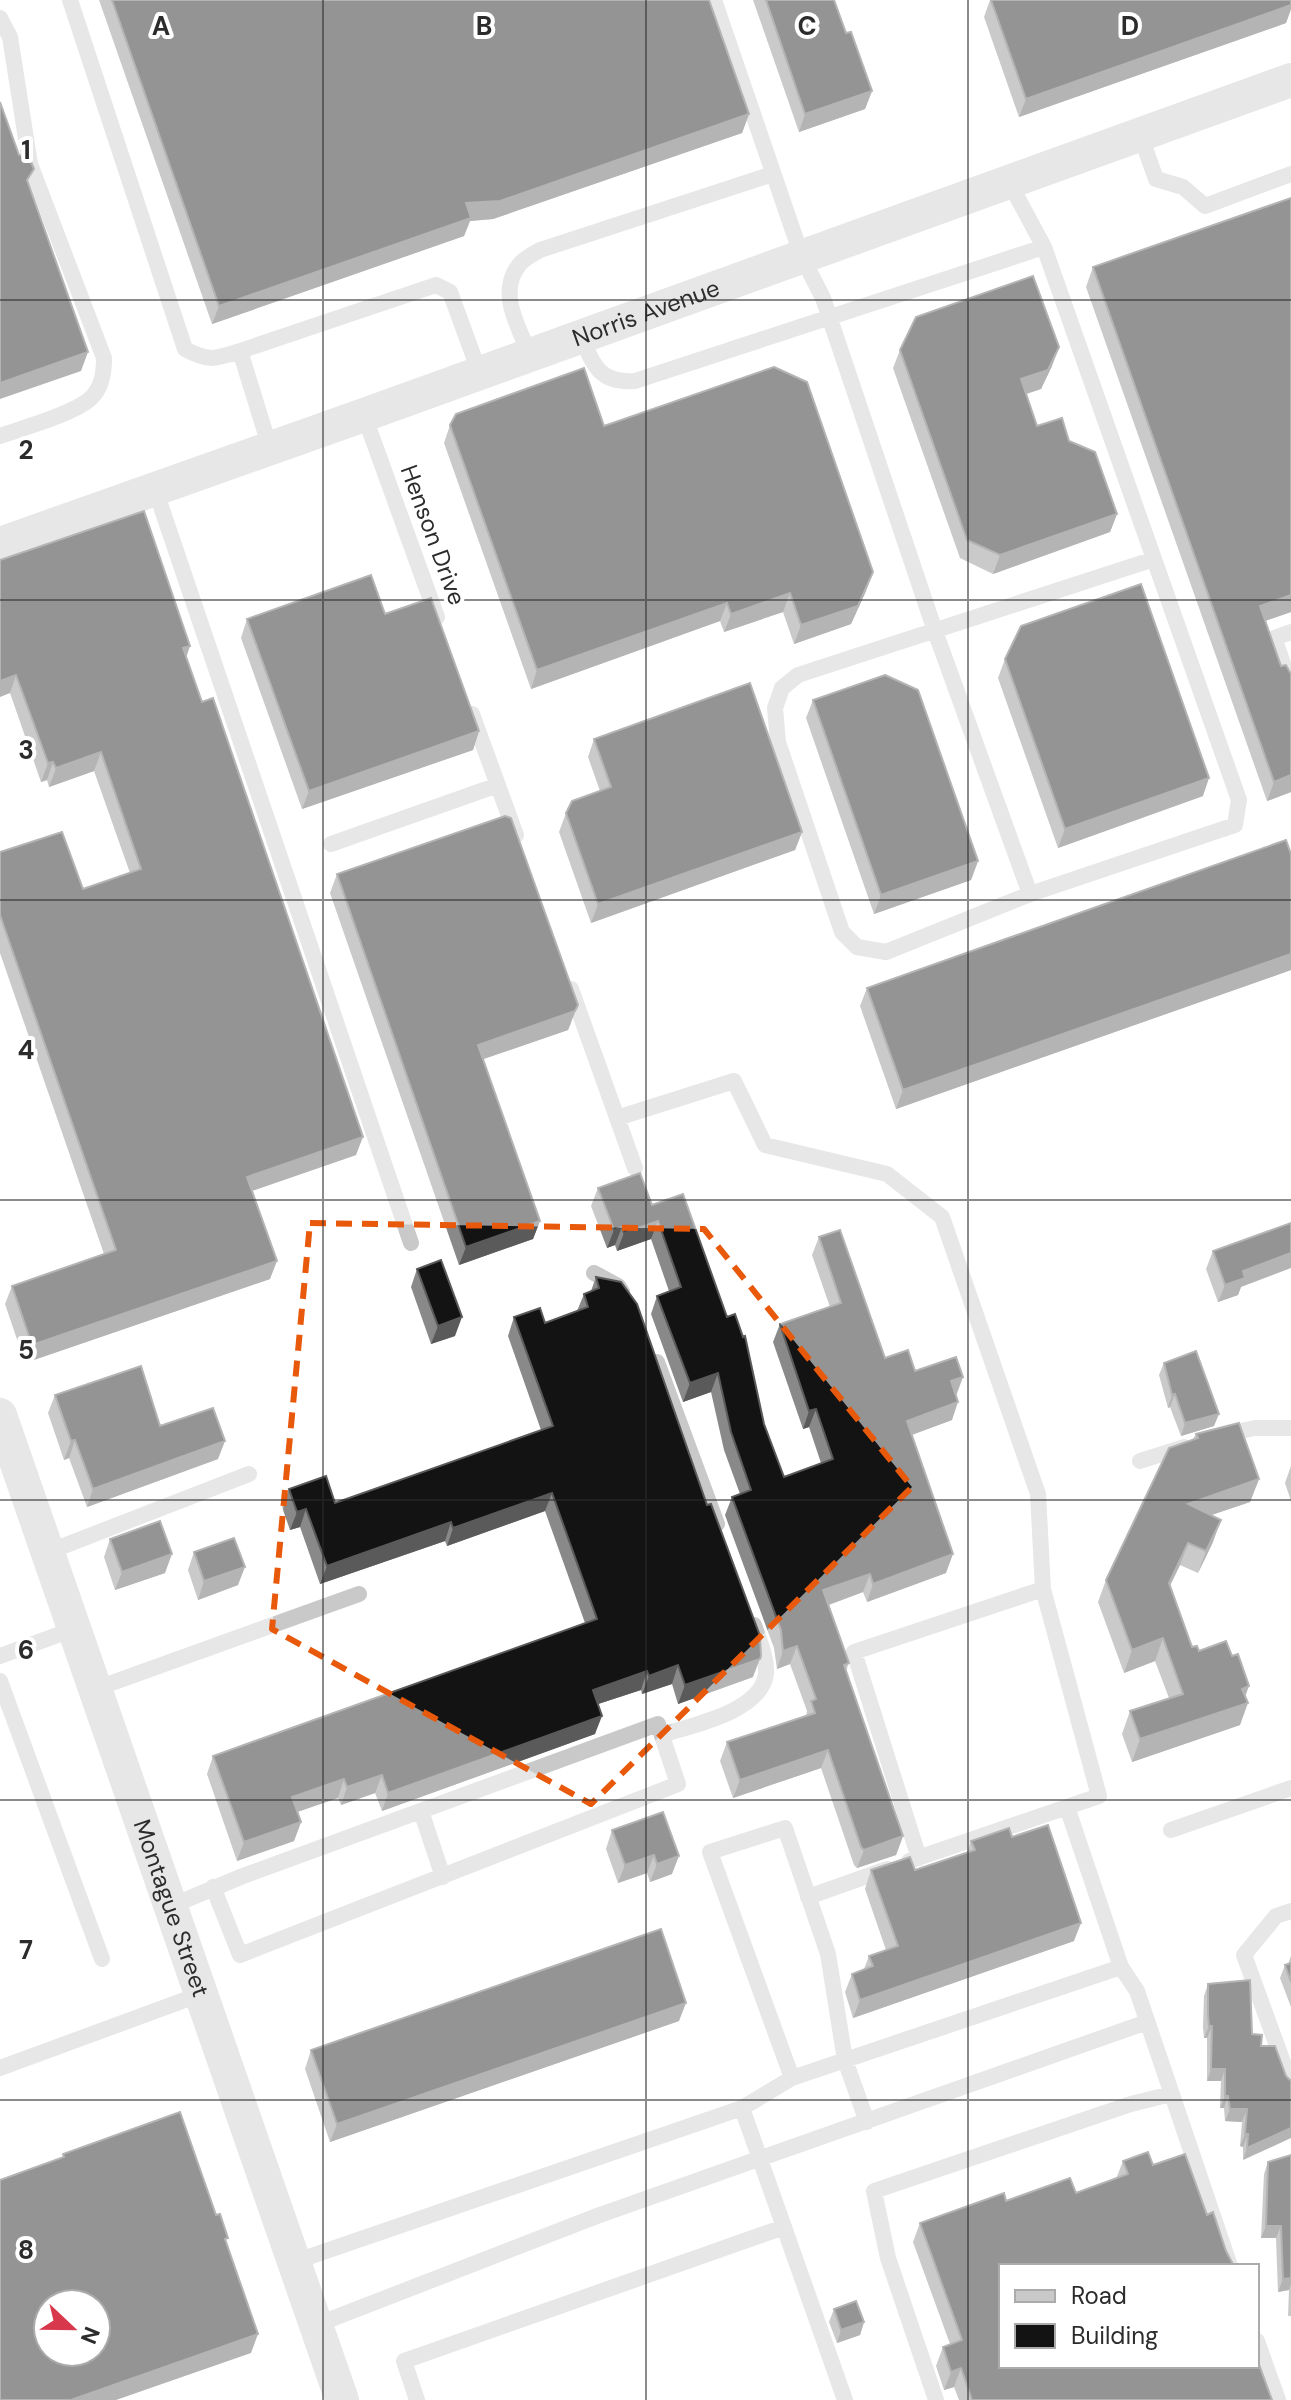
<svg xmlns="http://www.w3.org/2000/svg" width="1291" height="2400" viewBox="0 0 1291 2400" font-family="'DM Sans',sans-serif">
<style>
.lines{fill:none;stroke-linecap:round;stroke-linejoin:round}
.service{stroke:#c9c9c9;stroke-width:16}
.minor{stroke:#c9c9c9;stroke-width:34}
.wall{fill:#898989}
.shaded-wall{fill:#5a5a5a}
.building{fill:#131313;stroke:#5a5a5a;stroke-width:2;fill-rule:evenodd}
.marked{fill:none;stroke:#e8590c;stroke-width:6;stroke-dasharray:16 10;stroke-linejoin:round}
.grid{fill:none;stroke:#2c2c2c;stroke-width:2;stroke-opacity:0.55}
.labels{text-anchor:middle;stroke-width:8;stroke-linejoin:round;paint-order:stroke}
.street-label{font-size:24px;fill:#2c2c2c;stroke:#fff}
.grid-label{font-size:26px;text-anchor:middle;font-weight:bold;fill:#2c2c2c;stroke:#fff;stroke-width:8;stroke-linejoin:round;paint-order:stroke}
</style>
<rect width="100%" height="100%" fill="#fff"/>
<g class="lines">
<path class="service" d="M70,0L185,349C209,362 215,359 240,351
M714,0L802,257L823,298L935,631L1030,894
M0,18L10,37L30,164L104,358C104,373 102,388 90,399C73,414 22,428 0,436
M1140,134L1156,179L1183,187L1205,206L1291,174
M1009,182L1044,247L1239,800L1235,825L1030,894L886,952L857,947L842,932L778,742L775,708L782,688L798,675L1154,559
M581,336C594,366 599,383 635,381L1044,247
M530,355C519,328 497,293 519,265C523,259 533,254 540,250L773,174
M364,415L437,617
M270,448L240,351L436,285L450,292L480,374
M155,489L411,1243
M1291,632L1274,638L1291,686
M472,714L516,835
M331,844L498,785
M571,989L635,1168
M617,1118L734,1081L765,1145L887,1174L942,1217L1038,1494L1043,1589L1099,1796L1067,1807L1121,1967L1137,1991L1230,2266
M594,1273L618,1286L622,1292
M657,1362L717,1524
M1221,1435L1255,1428H1291
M1140,1461L1184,1447
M48,1552L249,1474
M0,1656L74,1629
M0,1681L102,1959
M95,1689L359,1594
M662,1735C692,1725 761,1712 766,1674C767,1657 759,1640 754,1625
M421,1811L443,1877
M1171,1830L1291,1788
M919,1858L854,1652L1043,1589
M909,1861L1067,1807
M808,1897L887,1869
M171,1906L243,1876L658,1724L678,1784L240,1955L213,1887
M1291,1911L1276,1916L1244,1955L1291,2084
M0,2068L201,1994
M792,2078L710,1852L785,1828L828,1954L845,2060L867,2122
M742,2108L845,2400
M294,2262L742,2108L792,2078L1121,1967
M316,2325L597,2216L1147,2022
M1257,2341L1278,2400
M417,2400L404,2361L784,2227
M936,2400L888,2258L874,2191L1131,2104L1171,2094"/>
<g class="minor">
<path id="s1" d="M0,544L364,415L1291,80"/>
<path id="s2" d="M0,1415L342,2400"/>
</g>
</g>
<path class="wall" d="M99,0H709L749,114L742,133L493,219L470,221L464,236L212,324Z
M753,0H834L846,33L872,91L865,109L799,132Z
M990,0H1291V9L1286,23L1019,117L984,17Z
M1291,198V612L1265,621L1281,666L1291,674V792L1267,801L1086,287L1093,267Z
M900,350L1052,366L1041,389L1026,394L1037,426L1069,441L1117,514L1110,532L993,574L960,558L893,368Z
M450,425L604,426L866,591L851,624L794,644L783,612L724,632L720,621L531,689L444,443Z
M0,560L186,657L356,1155L252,1191L270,1279L25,1363L5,1304L12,1286L104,1254L0,953V852L83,889L130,873L94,771L49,787L47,780L41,782L10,693Z
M385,614L479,731L473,750L302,809L241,638L247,619Z
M1005,659L1203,796L1058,848L998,678Z
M813,700L978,861L971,880L874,914L806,718Z
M594,739L802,832L795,850L591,923L559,832L566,813L600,791L588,757Z
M1291,854V970L896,1109L860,1006L867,988Z
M337,874L571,1023L568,1030L483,1059L540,1221L533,1239L459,1265L330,893Z
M598,1188L652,1205L764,1424L784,1477L821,1463L809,1427L803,1429L773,1342L780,1324L830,1307L812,1255L819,1237L885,1358L915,1371L956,1396L952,1420L912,1435L946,1573L867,1602L863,1592L829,1605L849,1663L846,1671L903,1836L896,1855L857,1868L854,1865L821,1768L733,1798L720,1761L727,1742L806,1716L807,1711L790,1664L777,1669L774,1648L725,1515L732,1497L740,1494L724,1450L711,1392L683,1402L651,1314L657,1296L669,1291L651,1239L617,1251L615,1245L607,1248L591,1206Z
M1213,1251L1241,1287L1238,1295L1218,1302L1206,1269Z
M417,1269L455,1336L431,1344L411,1287Z
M596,1277L753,1677L678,1704L672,1684L642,1694L641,1690L598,1704L595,1734L382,1811L375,1793L341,1805L338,1798L297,1811L301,1822L294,1841L237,1861L207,1774L213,1756L585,1623L545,1511L447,1546L445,1541L320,1584L300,1527L290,1530L282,1507L289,1489L335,1503L541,1430L508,1336L514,1317L545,1323L577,1311L584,1294L591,1291Z
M1164,1363L1214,1426L1181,1436L1170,1407L1168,1408L1159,1375Z
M55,1395L160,1426L218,1459L87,1507L69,1458L64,1460L48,1413Z
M1196,1434L1259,1479L1250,1502L1211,1515L1213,1542L1198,1573L1180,1565L1170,1586L1192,1647L1199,1651L1245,1696L1240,1725L1132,1762L1122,1734L1130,1711L1169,1698L1155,1661L1124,1673L1098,1602L1106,1580Z
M1291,1466V1501L1285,1483Z
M110,1539L165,1573L115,1590L104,1557Z
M194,1552L238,1585L198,1600L188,1570Z
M663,1812L672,1874L650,1882L647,1873L618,1883L606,1849L612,1830Z
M1012,1837L1074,1941L853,2018L845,1992L852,1974L864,1969L869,1956L886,1950L865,1889L871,1870H915L967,1852L971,1841Z
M1291,1956V2007L1280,1978L1285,1965L1288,1964Z
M1208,1984L1286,2076L1243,2160V2147L1240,2146L1242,2122L1225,2121L1224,2108H1220L1221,2081H1207V2038H1204L1203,2027L1204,1996Z
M679,2021L330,2142L305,2069L311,2050Z
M1291,2155V2316H1288L1289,2290L1278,2292L1276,2238H1261L1264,2174L1268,2162Z
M1123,2161L1153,2165L1207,2215L1226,2251L1001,2266L1272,2400H959L954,2387L944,2390L936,2366L943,2347L950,2344L913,2242L920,2223L1006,2201L1076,2193L1116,2179Z
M834,2309L864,2322L860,2335L837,2343L829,2322Z"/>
<path class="shaded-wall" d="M1291,5V9L1286,23L1019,117L1026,99Z
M872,91L865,109L799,132L805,114Z
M749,114L742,133L493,219L470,221L464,236L212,324L219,306L466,203Z
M1059,347L1052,366L1041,389L1014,398L1021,379Z
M88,352L81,371L0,399V383Z
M1117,514L1110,532L993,574L1000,555Z
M873,572L866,591L851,624L794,644L801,625Z
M790,593L783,612L724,632L731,614Z
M1291,595V612L1253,625L1260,606Z
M727,603L720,621L531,689L537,670Z
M190,646L184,664L183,648Z
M16,675L10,693L0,697V681Z
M479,731L473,750L302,809L309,791Z
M101,752L94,771L49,787L56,768Z
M53,762L47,780L41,782L48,763Z
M1291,775V792L1267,801L1274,782Z
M1209,778L1203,796L1058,848L1065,829Z
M802,832L795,850L591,923L598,904Z
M978,861L971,880L874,914L881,895Z
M1291,954V970L896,1109L903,1090Z
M578,1005L568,1030L472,1063L478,1045Z
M363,1137L356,1155L240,1195L247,1177Z
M540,1221L533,1239L459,1265L466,1247Z
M658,1221L651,1239L617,1251L624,1233Z
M622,1227L615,1245L607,1248L614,1230Z
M1291,1253V1268L1241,1287L1238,1295L1218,1302L1225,1285L1243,1271Z
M277,1261L270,1279L25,1363L32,1345Z
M462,1317L455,1336L431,1344L438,1326Z
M718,1373L711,1392L683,1402L690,1383Z
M963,1377L956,1396L951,1381Z
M1175,1394L1170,1407L1168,1408L1172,1395Z
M958,1402L952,1420L900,1439L907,1421Z
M816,1409L809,1427L803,1429L809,1411Z
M1219,1414L1214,1426L1181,1436L1185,1423Z
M75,1440L69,1458L64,1460L71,1441Z
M225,1441L218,1459L87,1507L93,1489Z
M1259,1479L1250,1502L1179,1526L1188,1504Z
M552,1493L545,1511L447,1546L453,1528Z
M306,1509L300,1527L290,1530L297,1512Z
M1221,1520L1213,1542L1198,1573L1206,1551Z
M451,1522L445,1541L320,1584L327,1566Z
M1188,1543L1180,1565L1160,1605L1169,1583Z
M172,1554L165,1573L115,1590L122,1572Z
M953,1554L946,1573L867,1602L873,1584Z
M245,1567L238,1585L198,1600L204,1581Z
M870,1574L863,1592L817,1609L823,1590Z
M1163,1638L1155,1661L1124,1673L1132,1650Z
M797,1646L790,1664L777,1669L783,1651Z
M761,1656L753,1677L678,1704L685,1685Z
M678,1665L672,1684L642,1694L649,1676Z
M647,1671L641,1690L586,1708L593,1690Z
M1249,1686L1242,1705L1248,1703L1240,1725L1132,1762L1140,1739Z
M602,1716L595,1734L382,1811L388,1793Z
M828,1750L821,1768L733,1798L740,1780Z
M382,1775L375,1793L341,1805L347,1787Z
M344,1779L338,1798L286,1816L292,1797Z
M301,1822L294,1841L237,1861L244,1842Z
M903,1836L896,1855L857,1868L864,1850Z
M654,1855L647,1873L618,1883L625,1865Z
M679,1856L672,1874L650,1882L657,1864Z
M1081,1923L1074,1941L853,2018L860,2000Z
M686,2003L679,2021L330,2142L337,2124Z
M1209,2026H1212L1207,2038H1204Z
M1211,2069H1225L1221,2081H1207Z
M1225,2096H1228L1224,2108H1220Z
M1230,2109H1247L1242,2122L1225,2121Z
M1291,2128V2138L1243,2160L1247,2148Z
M1245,2134H1248L1243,2147L1240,2146Z
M1266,2226H1281L1276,2238H1261Z
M1291,2278V2284L1289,2290L1278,2292L1283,2279Z
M864,2322L860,2335L837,2343L841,2330Z
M258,2334L251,2353L116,2400H71Z
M961,2368L954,2387L944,2390L951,2372Z"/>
<path class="building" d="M112,0H709L749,114L500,201L466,203L471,218L219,306Z
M766,0H834L846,33L851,32L872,91L805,114Z
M991,0H1291V5L1026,99Z
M0,102L19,155L29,157L34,169L27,180L88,352L0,383Z
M1291,198V595L1260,606L1281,666L1286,665L1291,674V775L1274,782L1093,267Z
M1033,276L1059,347L1048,370L1021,379L1037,426L1062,418L1069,441L1095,452L1117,514L1000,555L967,540L900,350L916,317Z
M774,367L807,382L873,572L858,606L801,625L790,593L731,614L727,603L537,670L450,425L456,414L584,368L604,426Z
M144,511L190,646L183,648L202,702L213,698L363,1137L247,1177L277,1261L32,1345L12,1286L116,1250L0,915V852L62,832L83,889L141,869L101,752L56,768L53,762L48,763L16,675L0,681V560Z
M371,575L385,614L431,598L479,731L309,791L247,619Z
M1141,584L1209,778L1065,829L1005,659L1021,626Z
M885,675L918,690L978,861L881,895L813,700Z
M750,683L802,832L598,904L566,813L572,801L611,787L594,739Z
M505,816L511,818L578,1005L575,1011L478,1045L540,1221L466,1247L337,874Z
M1286,840L1291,854V954L903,1090L867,988Z
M640,1173L652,1205L683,1194L727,1317L735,1314L743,1337L745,1336L764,1424L784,1477L833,1459L816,1409L809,1411L780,1324L841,1303L819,1237L840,1230L885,1358L908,1350L915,1371L956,1357L963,1377L951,1381L958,1402L907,1421L953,1554L873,1584L870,1574L823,1590L849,1663L844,1665L903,1836L864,1850L861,1847L828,1750L740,1780L727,1742L815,1713L811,1701L816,1699L797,1646L783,1651L781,1630L732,1497L751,1490L731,1432L718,1373L690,1383L657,1296L681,1287L658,1221L624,1233L622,1227L614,1230L598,1188Z
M1291,1223V1253L1243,1271L1245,1278L1225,1285L1213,1251Z
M441,1260L462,1317L438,1326L417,1269Z
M596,1277L621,1282L637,1304L707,1505L711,1504L760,1636L761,1656L760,1659L685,1685L678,1665L649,1676L647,1671L593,1690L602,1716L388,1793L382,1775L347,1787L344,1779L292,1797L301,1822L244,1842L213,1756L597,1619L552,1493L453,1528L451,1522L327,1566L306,1509L297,1512L289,1489L326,1476L335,1503L553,1426L514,1317L540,1308L545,1323L588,1307L584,1294L599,1288Z
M1196,1351L1219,1414L1185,1423L1175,1394L1172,1395L1164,1363Z
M141,1366L160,1426L213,1408L225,1441L93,1489L75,1440L71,1441L55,1395Z
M1239,1423L1259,1479L1188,1504L1221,1520L1206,1551L1188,1543L1169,1583L1192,1647L1197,1646L1199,1651L1226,1641L1232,1656L1238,1654L1249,1686L1242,1689L1248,1703L1140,1739L1130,1711L1183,1694L1163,1638L1132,1650L1106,1580L1169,1448L1198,1438L1196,1434Z
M160,1521L172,1554L122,1572L110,1539Z
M234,1538L245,1567L204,1581L194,1552Z
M663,1812L679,1856L657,1864L654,1855L625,1865L612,1830Z
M1048,1825L1081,1923L860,2000L852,1974L873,1966L869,1956L898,1946L871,1870L910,1857L915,1870L975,1850L971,1841L1009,1828L1012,1837Z
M661,1929L686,2003L337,2124L311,2050Z
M1291,1963V1982L1285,1965Z
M1250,1980L1252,2034L1262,2035L1261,2046H1275L1286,2076L1291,2081V2128L1247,2148L1248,2134H1245L1247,2109H1230L1228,2096H1225V2069H1211L1212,2026H1209L1208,2015V1984Z
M180,2112L216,2215L220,2214L228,2238L225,2239L258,2334L71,2400H0V2180L64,2157L63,2154ZM48,2304H96V2352H48Z
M1148,2152L1153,2165L1185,2154L1207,2215L1213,2212L1226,2251L1234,2266H1001V2366H1257V2359L1272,2400H972L961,2368L951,2372L943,2347L962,2340L920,2223L1004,2193L1006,2201L1070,2178L1076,2193L1128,2174L1123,2161Z
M1291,2155V2278L1283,2279L1281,2226H1266L1268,2162Z
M856,2301L864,2322L841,2330L834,2309Z"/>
<path d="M0 0H1291V2400H0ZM310,1223L704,1229L912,1487L591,1804L272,1629Z" fill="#fff" fill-opacity=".55" fill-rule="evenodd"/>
<path class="marked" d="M310,1223L704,1229L912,1487L591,1804L272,1629Z"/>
<path class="grid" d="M323,0V2400M646,0V2400M968,0V2400M0,300H1291M0,600H1291M0,900H1291M0,1200H1291M0,1500H1291M0,1800H1291M0,2100H1291"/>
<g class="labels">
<g class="street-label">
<text dy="8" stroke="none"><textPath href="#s1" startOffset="686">Norris Avenue</textPath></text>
<text transform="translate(433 535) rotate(70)" y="8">Henson Drive</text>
<text dy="8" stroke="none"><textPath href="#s2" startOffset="522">Montague Street</textPath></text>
</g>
</g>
<g class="grid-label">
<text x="161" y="35">A</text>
<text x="484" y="35">B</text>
<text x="807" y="35">C</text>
<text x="1130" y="35">D</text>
<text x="26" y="159">1</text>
<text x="26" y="459">2</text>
<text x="26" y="759">3</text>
<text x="26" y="1059">4</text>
<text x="26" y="1359">5</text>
<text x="26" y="1659">6</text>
<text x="26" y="1959">7</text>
<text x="26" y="2259">8</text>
</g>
<rect x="999" y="2264" width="260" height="104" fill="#ffffff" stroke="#ababab" stroke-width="2"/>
<rect x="1015" y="2290" width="40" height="12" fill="#c9c9c9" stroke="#ababab" stroke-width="2"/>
<text x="1071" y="2304" font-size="24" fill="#2c2c2c">Road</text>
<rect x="1015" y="2324" width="40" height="24" fill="#131313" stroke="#ababab" stroke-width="2"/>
<text x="1071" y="2344" font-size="24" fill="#2c2c2c">Building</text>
<g transform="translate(72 2328) rotate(112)"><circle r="38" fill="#ffffff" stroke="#ababab" stroke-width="2"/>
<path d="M0-6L14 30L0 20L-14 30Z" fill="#d8384c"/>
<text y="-12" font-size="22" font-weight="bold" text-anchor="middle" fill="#2c2c2c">N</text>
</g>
</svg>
